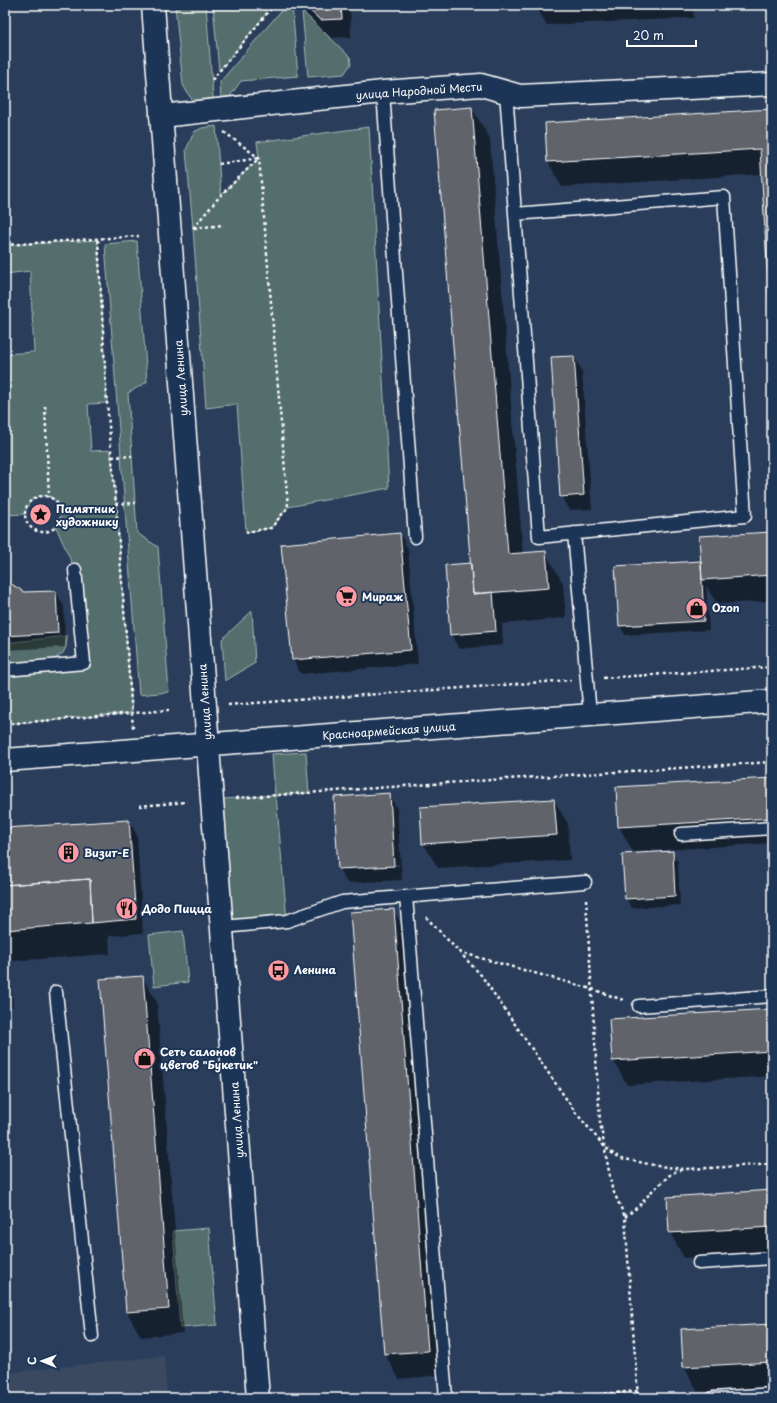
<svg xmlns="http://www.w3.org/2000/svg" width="777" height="1403" viewBox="0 0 777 1403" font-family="'Playpen Sans',sans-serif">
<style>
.built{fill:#3a4960}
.green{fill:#536e6c;stroke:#a9b6b6}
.shadow{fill:#0007;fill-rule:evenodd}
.building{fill:#60646a;stroke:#fff}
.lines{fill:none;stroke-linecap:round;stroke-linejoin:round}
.lane-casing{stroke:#fff;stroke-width:15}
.street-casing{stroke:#fff;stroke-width:25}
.secondary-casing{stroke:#fff;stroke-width:25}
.path{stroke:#fff;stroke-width:2.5;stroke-dasharray:3 3;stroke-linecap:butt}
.lane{stroke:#1d3557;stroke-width:12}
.street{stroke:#1d3557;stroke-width:22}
.secondary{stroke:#1d3557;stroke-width:22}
.labels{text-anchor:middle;stroke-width:4;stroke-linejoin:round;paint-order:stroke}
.street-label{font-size:11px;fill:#fff;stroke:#1d3557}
.poi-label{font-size:11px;font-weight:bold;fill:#fff;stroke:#1d3557;text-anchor:start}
</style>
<rect width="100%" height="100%" fill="#2a3e5b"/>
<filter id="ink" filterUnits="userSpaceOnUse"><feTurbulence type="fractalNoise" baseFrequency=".025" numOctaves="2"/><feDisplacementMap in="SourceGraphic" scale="8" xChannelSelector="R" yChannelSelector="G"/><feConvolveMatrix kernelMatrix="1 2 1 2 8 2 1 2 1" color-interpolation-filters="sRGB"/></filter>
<g filter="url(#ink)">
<path class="built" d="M164,1356L167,1398H5V1373Z"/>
<path class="green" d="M175,5H206L214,110L198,105L190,97L183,85Z
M213,5H266V14L219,71Z
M286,5H292L298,76L241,81L228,99L221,101L220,82Z
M302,11L350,57L351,64L344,74L308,77Z
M216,126L221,195L259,158L257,142L369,127L389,488L288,507L271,528L246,532L237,404L206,408L193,228L186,150L194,132L202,128Z
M98,240L107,403L88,404L91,451L111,450L116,504L132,713L5,724V670L83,663L75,570L56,527C76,500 32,480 25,514L5,515V432H7L5,354L34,352L30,271L5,274V245Z
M137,241L147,382L128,393L137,533L158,547L169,692L139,695L105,244Z
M252,611L255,663L225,681L222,639Z
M67,636L66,647L63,653L56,658L47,661L5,665V643Z
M306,752L309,793L276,795L287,921L223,927L212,800L275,795L272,754Z
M183,931L188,982L154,986L149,935Z
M209,1228L217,1325L180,1328L173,1231Z"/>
<path class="shadow" d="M302,5H350L351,37L331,38L307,15Z
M535,5H693L694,18L547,25Z
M472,108L490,139L523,554L545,552L563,583L566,618L502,624L503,645L459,649L451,635L472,567Z
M772,110V329L763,174L562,187L548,162Z
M574,357L582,371L592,509L570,510L561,496Z
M772,533V601L717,604L706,586L709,630L625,635L620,626L700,562Z
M400,534L408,549L418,664L301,674L293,660L282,545Z
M5,581L24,593L56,592L64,606L65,647L5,650Z
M772,778V843L633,852L619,827L617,788Z
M389,794L397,809L402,880L347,883L339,869ZM399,864V866L345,870V868Z
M554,800L568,824L570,860L438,868L423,843Z
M129,821L137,835L143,933L109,936L110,954L12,961L5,950V829Z
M672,852L678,862L680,905L632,908L626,899Z
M393,910L408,935L442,1375L399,1379L385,1354Z
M5,954L10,963L13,1007H5Z
M142,977L157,1002L183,1333L141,1337L127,1312Z
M772,1010V1076L627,1085L613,1060Z
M772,1191V1252L684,1258L670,1233Z
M772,1325V1387L698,1392L684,1367Z"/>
<path class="building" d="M304,5H341L342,19L320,20Z
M472,107L508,554L546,551L549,588L473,594L434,110Z
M772,109V346L760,149L547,162L545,123Z
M574,356L584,495L560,497L551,357Z
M772,532V575L702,580L699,536Z
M400,533L411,650L292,660L281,544Z
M701,561L704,621L619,626L615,566Z
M471,563L473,594L493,592L496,631L450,635L445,565Z
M5,580L24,592L56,591L58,633L5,636Z
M772,778V818L618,827L616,787Z
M390,793L394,866L338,869L334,797Z
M554,799L557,835L422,844L420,807Z
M129,820L136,919L92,923L90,879L5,885V828Z
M673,851L675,896L625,899L622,854Z
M90,879L92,923L5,930V885Z
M394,909L428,1351L384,1354L350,912Z
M143,976L169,1309L126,1312L100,979Z
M772,1009V1051L612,1061L609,1019Z
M772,1190V1227L669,1233L667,1197Z
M772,1324V1362L683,1367L681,1329Z"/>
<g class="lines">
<defs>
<path id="lane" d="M383,92L415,537
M506,92L539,537L745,516L724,197L515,214
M574,533L590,715
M5,670L84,663L75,570
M681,834L772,828
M406,896L446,1398
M223,927L287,921L342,902L585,882
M56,992L92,1336
M639,1006L772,996
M699,1263L772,1258
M713,1398L772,1394"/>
<path id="street" d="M161,116L383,92L481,85L520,96L772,84"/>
<path id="secondary" d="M153,5L212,800L258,1398
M5,760L772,701"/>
</defs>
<use href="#lane" class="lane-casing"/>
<use href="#street" class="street-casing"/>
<use href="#secondary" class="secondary-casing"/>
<path class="path" d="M212,80L274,5
M224,132L259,158L288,507L271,528L246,532
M219,164L259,158
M193,228L221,195L259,158
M194,228L224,225
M98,240L107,403L116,504L133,728
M5,245L139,236
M45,406L49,497
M112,457L132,456
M25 514a18 18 0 1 1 36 0a18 18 0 1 1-36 0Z
M116,504L136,503
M603,678L772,667
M228,705L571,680
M5,724L169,710
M236,798L460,782L772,762
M139,806L187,802
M586,899L600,1122L612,1188L625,1217L638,1398
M426,917L481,975L576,1113L604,1146L612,1153L621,1158L634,1161L658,1166L684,1169L709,1168L772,1164
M459,952L592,989L623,1000
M625,1217L639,1206L652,1191L672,1173L683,1169
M557,1398L638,1391"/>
<use href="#lane" class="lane"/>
<use href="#street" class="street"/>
<use href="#secondary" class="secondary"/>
</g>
</g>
<defs>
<symbol id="sight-disc" viewBox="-11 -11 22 22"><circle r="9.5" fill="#ff9aa2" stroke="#1d3557"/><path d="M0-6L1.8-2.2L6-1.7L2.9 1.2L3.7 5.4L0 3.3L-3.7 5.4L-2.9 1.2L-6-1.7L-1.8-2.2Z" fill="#111"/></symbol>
<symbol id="supermarket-disc" viewBox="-11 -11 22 22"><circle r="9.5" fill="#ff9aa2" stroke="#1d3557"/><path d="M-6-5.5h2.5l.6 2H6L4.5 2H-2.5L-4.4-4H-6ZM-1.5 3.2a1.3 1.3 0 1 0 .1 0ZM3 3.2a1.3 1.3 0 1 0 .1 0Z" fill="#111"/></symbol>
<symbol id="shop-disc" viewBox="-11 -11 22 22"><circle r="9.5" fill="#ff9aa2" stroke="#1d3557"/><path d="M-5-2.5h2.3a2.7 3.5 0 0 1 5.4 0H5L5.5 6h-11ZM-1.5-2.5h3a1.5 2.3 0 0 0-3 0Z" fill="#111"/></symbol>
<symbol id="building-disc" viewBox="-11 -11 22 22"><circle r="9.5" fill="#ff9aa2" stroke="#1d3557"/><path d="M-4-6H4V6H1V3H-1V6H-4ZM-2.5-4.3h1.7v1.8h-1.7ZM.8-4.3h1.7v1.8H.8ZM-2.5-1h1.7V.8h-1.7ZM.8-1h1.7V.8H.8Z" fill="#111"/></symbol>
<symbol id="restaurant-disc" viewBox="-11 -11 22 22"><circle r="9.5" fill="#ff9aa2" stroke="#1d3557"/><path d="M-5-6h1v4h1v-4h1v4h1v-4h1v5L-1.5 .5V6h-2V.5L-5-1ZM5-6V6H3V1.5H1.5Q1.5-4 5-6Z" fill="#111"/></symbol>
<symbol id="bus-disc" viewBox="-11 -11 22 22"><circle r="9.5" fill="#ff9aa2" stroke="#1d3557"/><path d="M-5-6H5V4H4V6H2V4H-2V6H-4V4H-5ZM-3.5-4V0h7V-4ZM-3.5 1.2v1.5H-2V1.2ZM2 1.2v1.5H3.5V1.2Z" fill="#111"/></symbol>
</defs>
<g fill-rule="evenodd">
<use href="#sight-disc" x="28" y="502" width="25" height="25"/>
<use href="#supermarket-disc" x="334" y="584" width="25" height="25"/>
<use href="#shop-disc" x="684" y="596" width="25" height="25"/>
<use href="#building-disc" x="56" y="840" width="25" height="25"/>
<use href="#restaurant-disc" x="114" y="896" width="25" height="25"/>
<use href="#bus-disc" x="266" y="958" width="25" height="25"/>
<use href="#shop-disc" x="132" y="1046" width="25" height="25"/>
</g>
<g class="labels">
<g class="street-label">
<text transform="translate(419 91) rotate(-4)" y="4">улица Народной Мести</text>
<text transform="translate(181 378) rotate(-94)" y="4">улица Ленина</text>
<text transform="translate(205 702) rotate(-94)" y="4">улица Ленина</text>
<text transform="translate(389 731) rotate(-4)" y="4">Красноармейская улица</text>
<text transform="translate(237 1120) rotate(-94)" y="4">улица Ленина</text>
</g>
<g class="poi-label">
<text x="56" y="513">Памятник<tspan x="56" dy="13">художнику</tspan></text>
<text x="362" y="601">Мираж</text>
<text x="712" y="612">Ozon</text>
<text x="84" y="857">Визит-Е</text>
<text x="142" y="913">Додо Пицца</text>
<text x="294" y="974">Ленина</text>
<text x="160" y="1056">Сеть салонов<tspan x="160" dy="13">цветов "Букетик"</tspan></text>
</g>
</g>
<rect width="777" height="1403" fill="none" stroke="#1d3557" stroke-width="20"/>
<rect x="10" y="10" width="757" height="1383" fill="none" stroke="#fff" stroke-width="1.5" filter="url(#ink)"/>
<g transform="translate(42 1361) rotate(271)" stroke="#1d3557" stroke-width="3" paint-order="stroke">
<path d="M0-3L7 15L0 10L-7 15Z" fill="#ffffff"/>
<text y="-6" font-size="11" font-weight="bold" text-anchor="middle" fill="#ffffff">С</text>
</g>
<path d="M627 40v6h69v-6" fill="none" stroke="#ffffff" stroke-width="2"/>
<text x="633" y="40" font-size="12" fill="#ffffff" stroke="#1d3557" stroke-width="3" paint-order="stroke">20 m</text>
</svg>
